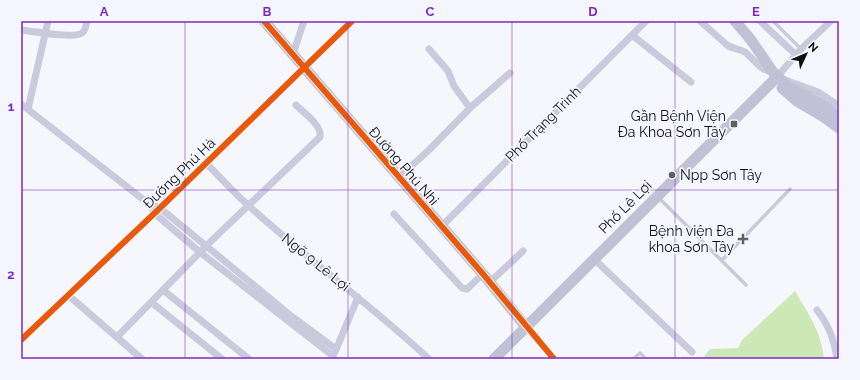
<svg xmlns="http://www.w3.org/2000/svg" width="860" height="380" viewBox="0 0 860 380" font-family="Raleway,sans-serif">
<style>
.water{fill:#cde8b5}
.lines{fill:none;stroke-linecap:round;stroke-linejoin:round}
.lane{stroke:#c9cadb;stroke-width:3.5}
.street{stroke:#c9cadb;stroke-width:7}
.secondary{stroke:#c0c1d5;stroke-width:11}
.cycleway-casing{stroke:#f4f5fe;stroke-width:8}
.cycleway{stroke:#e8590c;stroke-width:6}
.grid{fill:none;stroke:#7b2cbf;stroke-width:1;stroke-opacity:0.55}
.poi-dot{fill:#606064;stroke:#f4f5fe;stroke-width:1.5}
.labels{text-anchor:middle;stroke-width:3.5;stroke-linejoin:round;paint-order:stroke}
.poi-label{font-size:14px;fill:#0f0f12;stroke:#f4f5fe;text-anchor:end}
.street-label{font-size:14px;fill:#0f0f12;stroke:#f4f5fe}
.neatline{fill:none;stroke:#7b2cbf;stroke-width:1.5}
.grid-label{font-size:13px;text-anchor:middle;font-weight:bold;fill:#7b2cbf}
</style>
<rect width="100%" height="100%" fill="#f6f7fc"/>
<path class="water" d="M795,291C808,313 822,333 824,359H702L710,349L738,348L742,340Z"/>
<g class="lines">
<path class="lane" d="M773,21L801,49
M658,197L746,285
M722,260L790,189
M633,359L640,353L646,359"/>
<path class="street" d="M700,21L727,45C733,49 740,49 745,52C754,59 760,71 773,72
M760,21L796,55
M831,21L801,49L777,77L818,92L839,106
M21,30C32,31 74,39 82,33C86,30 86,25 87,21
M632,35L691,82
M429,49L448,71L454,86L470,108
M293,54L304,21
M21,104L149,204L160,208L290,315L336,349
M28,109L48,21
M206,163C220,177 234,193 249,206C307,259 371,305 429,359
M398,178L429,150L470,108L510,73
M152,209L154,213L201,253L333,356
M394,214L462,288L467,289L483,274
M441,227L646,21
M594,259L692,352
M490,282L523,251
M163,290L249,359
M68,295L142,359
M151,302L222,359
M817,310C829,326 834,339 837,359
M526,327L554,359
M117,337L206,246L320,137C322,125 304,113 296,105
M21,340L160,208L352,21
M335,352L358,297"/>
<path class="secondary" d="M264,21L483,274L526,327
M735,21L751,40L773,72L787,86L823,105L839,118
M782,88L797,101L824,117L839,128
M494,359L777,77"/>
<defs>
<path id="cycleway" d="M264,21L483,274L554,359
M21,340L160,208L352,21"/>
</defs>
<use href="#cycleway" class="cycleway-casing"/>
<use href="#cycleway" class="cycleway"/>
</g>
<path class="grid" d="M185,21V359M348,21V359M512,21V359M675,21V359M21,190H839"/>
<g class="poi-dot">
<rect x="730" y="120" width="8" height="8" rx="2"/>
<circle cx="672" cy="175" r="4"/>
<path d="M741 233h4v4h4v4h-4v4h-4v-4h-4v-4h4z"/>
</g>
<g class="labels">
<g class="poi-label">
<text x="726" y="121">Gần Bệnh Viện<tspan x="726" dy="16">Đa Khoa Sơn Tây</tspan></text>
<text x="680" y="180" text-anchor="start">Npp Sơn Tây</text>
<text x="734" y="236">Bệnh viện Đa<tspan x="734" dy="16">khoa Sơn Tây</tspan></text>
</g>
<g class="street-label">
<text transform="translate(543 124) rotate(-45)" y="5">Phố Trạng Trình</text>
<text transform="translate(404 166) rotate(49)" y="5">Đường Phú Nhi</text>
<text transform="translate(179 173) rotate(-44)" y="5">Đường Phú Hà</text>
<text transform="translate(625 207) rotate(-45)" y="5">Phố Lê Lợi</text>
<text transform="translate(316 262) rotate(39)" y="5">Ngõ 9 Lê Lợi</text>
</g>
</g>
<rect width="860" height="380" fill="none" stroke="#f4f5fe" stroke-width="44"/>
<g transform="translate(806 54) rotate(46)" stroke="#f4f5fe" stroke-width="3" paint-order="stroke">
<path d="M0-3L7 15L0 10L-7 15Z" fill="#0f0f12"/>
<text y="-6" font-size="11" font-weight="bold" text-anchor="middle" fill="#0f0f12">N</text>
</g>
<rect x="22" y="22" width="816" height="336" class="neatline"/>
<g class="grid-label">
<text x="104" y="16">A</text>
<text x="267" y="16">B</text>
<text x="430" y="16">C</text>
<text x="593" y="16">D</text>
<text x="756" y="16">E</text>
<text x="11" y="111">1</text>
<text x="11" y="279">2</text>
</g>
</svg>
